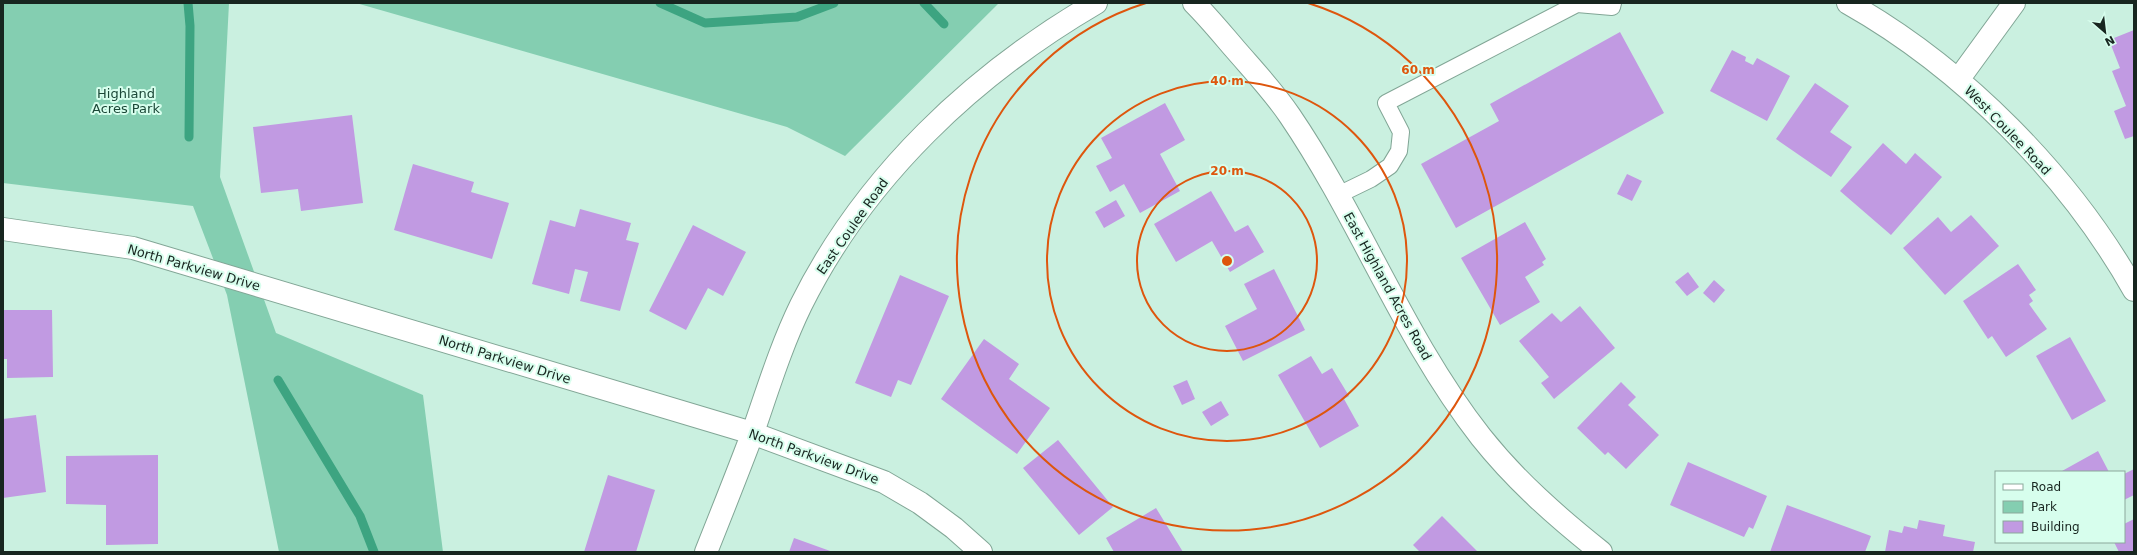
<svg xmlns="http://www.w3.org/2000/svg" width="2137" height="555" viewBox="0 0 2137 555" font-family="'DejaVu Sans',sans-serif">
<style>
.green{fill:#84ceb1}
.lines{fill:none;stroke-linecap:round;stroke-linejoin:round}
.stream{stroke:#3da481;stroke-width:9}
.building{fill:#c19ae2}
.lane-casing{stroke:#82a696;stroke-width:18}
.street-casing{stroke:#82a696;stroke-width:24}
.lane{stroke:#fff;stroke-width:16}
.street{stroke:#fff;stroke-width:22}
.ring{fill:none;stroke:#de560d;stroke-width:2}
.labels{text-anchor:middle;stroke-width:4;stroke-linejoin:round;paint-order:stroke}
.park-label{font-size:13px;fill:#1b4737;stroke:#d7feed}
.street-label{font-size:13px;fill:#182620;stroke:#d7feed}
.centre{fill:#de560d;stroke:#d7feed;stroke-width:2}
.ring-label{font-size:12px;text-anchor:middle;font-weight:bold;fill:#de560d;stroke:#d7feed;stroke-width:4;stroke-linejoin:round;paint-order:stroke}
</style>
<rect width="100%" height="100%" fill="#caf0e0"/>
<path class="green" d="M3,3H229L220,177L276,333L423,395L443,552H279L227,295L193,206L3,183Z
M356,3H999L845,156L787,127Z"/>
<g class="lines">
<path class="stream" d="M188,3L190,26L189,137
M660,3L705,23L797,17L834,3
M924,3L944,24
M278,380L360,516L374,552"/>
</g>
<path class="building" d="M2134,30V136L2125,139L2114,111L2126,106L2112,71L2120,68L2109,40Z
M1620,32L1664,113L1456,228L1421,164L1499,121L1490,104Z
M1732,50L1746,57L1745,61L1753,65L1757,58L1790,76L1767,121L1710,91Z
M1815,83L1849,106L1830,132L1852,147L1831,177L1776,139Z
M1165,103L1185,140L1160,154L1180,191L1140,213L1124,184L1110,192L1096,166L1112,158L1101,138Z
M352,115L363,203L301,211L298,189L261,193L253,127Z
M1883,143L1906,164L1915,153L1942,177L1891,235L1840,191Z
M413,164L474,182L471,192L509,203L492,259L394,230Z
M1627,174L1642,181L1632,201L1617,194Z
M1211,191L1235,232L1248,225L1264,252L1230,272L1212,241L1176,262L1154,224Z
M1116,200L1125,216L1104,228L1095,212Z
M580,209L631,223L626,240L639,243L620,311L580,301L588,272L575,269L569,294L532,284L550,220L575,227Z
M1971,215L1999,246L1945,295L1903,248L1938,217L1951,232Z
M1525,222L1546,259L1542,262L1544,265L1525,277L1540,302L1500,325L1461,258Z
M693,225L746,252L723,296L708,288L686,330L649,311Z
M2018,264L2036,290L2029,295L2033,301L2029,304L2047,329L2006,357L1992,336L1988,339L1963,301Z
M1274,269L1305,330L1243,361L1225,326L1257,309L1244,284Z
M1688,272L1699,287L1687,296L1675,282Z
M900,275L949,296L911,385L898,380L891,397L855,383Z
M1714,280L1725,290L1714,303L1703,293Z
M1580,306L1615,348L1554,399L1541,383L1549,377L1519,341L1552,313L1561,322Z
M3,310H52L53,377L7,378V359H3Z
M2070,337L2106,401L2072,420L2036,356Z
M984,339L1019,364L1009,379L1050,408L1017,454L941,399Z
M1311,356L1322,374L1332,368L1349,396L1344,399L1359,426L1320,448L1278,375Z
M1187,380L1195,399L1182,405L1173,386Z
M1621,382L1636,397L1628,405L1659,435L1626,469L1608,452L1605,455L1577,428Z
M1221,401L1229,415L1211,426L1202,412Z
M36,415L46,492L3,498V419Z
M1058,440L1113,507L1079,535L1023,468Z
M2098,451L2109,472H2062V471Z
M158,455V544L106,545V505L66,504V456Z
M1688,462L1767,496L1753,529L1749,527L1744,537L1670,505Z
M2134,469V495L2124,500V474Z
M608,475L655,490L636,552H584Z
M1787,505L1871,536L1865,552H1770Z
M1156,508L1183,552H1114L1106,538Z
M1442,516L1478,552H1420L1413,545Z
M2134,519V552H2119L2114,542H2124V524Z
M1919,520L1945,525L1943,536L1975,542L1973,552H1885L1889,530L1902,533L1904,526L1917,529Z
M794,538L833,552H789Z"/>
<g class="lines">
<defs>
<path id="lane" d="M1338,195L1371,179L1390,166L1399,151L1401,132L1386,103L1577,4L1612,7L1613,3"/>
<path id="street" d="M1194,3C1209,18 1222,34 1235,49C1254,71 1274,92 1290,116C1360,219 1404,339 1481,437C1516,481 1557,517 1601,552
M1848,3C1963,68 2069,175 2134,290
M1958,80L2014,3
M3,229L133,248L752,433L884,482L920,503L954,528L981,552
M706,552C722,512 738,472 753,432C768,389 781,346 801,305C865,176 973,75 1096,3"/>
</defs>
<use href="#lane" class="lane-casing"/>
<use href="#street" class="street-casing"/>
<use href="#lane" class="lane"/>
<use href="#street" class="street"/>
</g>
<g class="ring">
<circle cx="1227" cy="261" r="90"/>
<circle cx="1227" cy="261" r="180"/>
<path d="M1308 3A270 270 0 1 1 1146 3"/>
</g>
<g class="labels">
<g class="park-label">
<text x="126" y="98">Highland<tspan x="126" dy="15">Acres Park</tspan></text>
</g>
<g class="street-label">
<text transform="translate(2008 130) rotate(46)" y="5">West Coulee Road</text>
<text transform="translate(852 226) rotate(-55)" y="5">East Coulee Road</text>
<text transform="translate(194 267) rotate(16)" y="5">North Parkview Drive</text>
<text transform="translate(1388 286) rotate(61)" y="5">East Highland Acres Road</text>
<text transform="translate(505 359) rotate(17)" y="5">North Parkview Drive</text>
<text transform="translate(814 456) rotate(20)" y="5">North Parkview Drive</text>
</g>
</g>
<circle cx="1227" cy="261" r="6" class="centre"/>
<g class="ring-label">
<text x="1418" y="74">60 m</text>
<text x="1227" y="85">40 m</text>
<text x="1227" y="175">20 m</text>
</g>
<rect width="2137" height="555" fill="none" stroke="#182620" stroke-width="8"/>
<rect x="1995" y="471" width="130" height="72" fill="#d7feed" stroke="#8ba89b"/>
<rect x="2003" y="484" width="20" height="6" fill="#ffffff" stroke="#8ba89b"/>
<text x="2031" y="491" font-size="12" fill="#182620">Road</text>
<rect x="2003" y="501" width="20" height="12" fill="#84ceb1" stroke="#8ba89b"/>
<text x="2031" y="511" font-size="12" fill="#182620">Park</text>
<rect x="2003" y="521" width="20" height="12" fill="#c19ae2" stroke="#8ba89b"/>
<text x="2031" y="531" font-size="12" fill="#182620">Building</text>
<g transform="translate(2105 32) rotate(152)" stroke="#d7feed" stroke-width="3" paint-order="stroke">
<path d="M0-3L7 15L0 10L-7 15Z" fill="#182620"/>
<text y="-6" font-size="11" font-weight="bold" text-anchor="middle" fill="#182620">N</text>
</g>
</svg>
